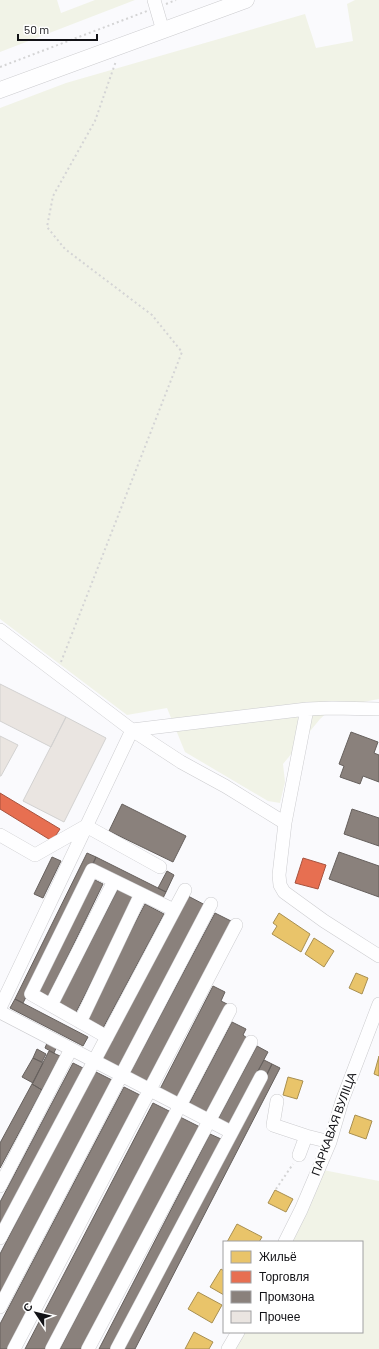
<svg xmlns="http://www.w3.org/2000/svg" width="379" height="1349" viewBox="0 0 379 1349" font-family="Barlow,sans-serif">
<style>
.green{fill:#f1f3e7}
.homes{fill:#e9c46a;stroke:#a88f51}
.shops{fill:#e76f51;stroke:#a7533f}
.industry{fill:#8a817c;stroke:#66605d}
.building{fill:#eae5e1;stroke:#d2d1d0}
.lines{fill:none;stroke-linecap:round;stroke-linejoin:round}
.minor-casing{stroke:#cccccf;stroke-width:14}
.major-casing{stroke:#cccccf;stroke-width:17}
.path{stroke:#d4d4d5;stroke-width:2;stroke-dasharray:2 3;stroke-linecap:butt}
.minor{stroke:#fefeff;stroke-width:13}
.major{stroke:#fefeff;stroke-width:16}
.labels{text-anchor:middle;stroke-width:4;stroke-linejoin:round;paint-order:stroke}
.street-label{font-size:12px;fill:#121216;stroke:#fff}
</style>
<rect width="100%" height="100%" fill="#fafafd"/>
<path class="green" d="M0,0H57L61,13L95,0H135L0,52Z
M355,0H379V699L332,708L320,719L283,764L285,782L280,803L268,801L185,752L167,708L127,715L0,619V108L66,83L305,14L316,48L353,41L347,4Z
M318,1169L379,1181V1349H228L238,1332H362V1242H285Z"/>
<path class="homes" d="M279,913L310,934L301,952L272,934L277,926L273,923Z
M314,938L334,951L324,967L305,954Z
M356,973L368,978L362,994L349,988Z
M379,1056V1076L374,1074Z
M288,1077L303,1081L297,1099L283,1095Z
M355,1115L372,1121L366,1139L349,1133Z
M275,1190L293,1199L286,1212L268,1203Z
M237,1224L262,1237L259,1242H227Z
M221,1269L224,1271V1295L210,1287Z
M198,1292L222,1305L212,1323L188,1309Z
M194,1332L213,1342L209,1349H185Z"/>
<path class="shops" d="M0,793L60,829L52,841L0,809Z
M303,858L326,865L318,889L295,883Z"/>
<path class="industry" d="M351,732L378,742L374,753L379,755V782L363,776L360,784L340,777L344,766L339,764Z
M122,804L186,836L173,862L109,831Z
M352,809L379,818V846L344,834Z
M339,852L379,866V897L329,879Z
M87,853L96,857L23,1003L15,999Z
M52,857L61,861L43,898L34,894Z
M96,857L166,892L161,902L92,867Z
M167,871L174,875L166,892L158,888Z
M93,879L103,884L47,999L36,994Z
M118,889L135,898L75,1014L58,1005Z
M188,896L207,906L119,1067L100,1057Z
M145,904L164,914L102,1030L84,1020Z
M215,913L233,922L148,1082L130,1073Z
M213,986L225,992L221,1001L227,1004L179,1098L160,1089Z
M15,999L88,1037L83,1046L10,1008Z
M232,1022L246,1029L243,1035L247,1038L207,1114L189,1104Z
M47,1043L56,1048L54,1053L45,1048Z
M257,1046L268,1052L229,1125L218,1119Z
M37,1049L46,1054L42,1062L33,1058Z
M49,1051L60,1056L42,1090L32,1084Z
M33,1058L43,1063L33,1083L22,1077Z
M264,1060L272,1064L266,1077L257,1073Z
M73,1063L83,1068L0,1227V1202Z
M272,1064L280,1068L135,1349H124Z
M94,1071L112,1080L0,1297V1254Z
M32,1084L42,1090L0,1168V1143Z
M124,1087L142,1096L9,1349H0V1324Z
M153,1103L171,1112L47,1349H25Z
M180,1117L200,1127L85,1349H60Z
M210,1134L221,1139L112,1349H99Z"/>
<path class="building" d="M0,684L66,717L51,747L0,721Z
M66,717L106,738L64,822L23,801Z
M0,736L18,745L1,776H0Z"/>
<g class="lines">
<defs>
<path id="minor" d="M154,0L163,31
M0,630L132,730L181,762L225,786L285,823
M307,709L285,823L279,875L280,885L284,892L324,921L379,956
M132,730L307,709L332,708L379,709
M0,835L35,855L86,826L160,867
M51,1005L114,881
M0,1008L132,730
M0,1012L231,1132
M80,1022L141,894
M107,1037L31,994L92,870L174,910
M277,1101L273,1125L306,1136L330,1142
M299,1155L306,1136
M0,1186L71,1049
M0,1238L185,890
M285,1242L301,1210L330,1142L342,1101L379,1004
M0,1307L211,904
M14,1349L236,925
M52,1349L230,1010
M88,1349L251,1042
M117,1349L261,1077
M228,1349L238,1332"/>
<path id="major" d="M0,90L246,0"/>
</defs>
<use href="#minor" class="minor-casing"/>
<use href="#major" class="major-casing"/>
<path class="path" d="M166,4L176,0
M0,67L147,11
M61,662L182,352L152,315L65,249L47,227L53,196L95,121L116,61
M276,1189L293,1164"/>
<use href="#minor" class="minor"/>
<use href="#major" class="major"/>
</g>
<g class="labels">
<g class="street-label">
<text transform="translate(334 1124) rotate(-70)" y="4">ПАРКАВАЯ ВУЛІЦА</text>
</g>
</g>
<rect x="223" y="1241" width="140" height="92" fill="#ffffff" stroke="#a0a0a2"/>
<rect x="231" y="1251" width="20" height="12" fill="#e9c46a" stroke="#a0a0a2"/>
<text x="259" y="1261" font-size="12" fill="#121216">Жильё</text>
<rect x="231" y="1271" width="20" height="12" fill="#e76f51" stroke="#a0a0a2"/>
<text x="259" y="1281" font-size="12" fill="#121216">Торговля</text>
<rect x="231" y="1291" width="20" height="12" fill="#8a817c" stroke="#a0a0a2"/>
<text x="259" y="1301" font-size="12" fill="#121216">Промзона</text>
<rect x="231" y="1311" width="20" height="12" fill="#eae5e1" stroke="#a0a0a2"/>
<text x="259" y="1321" font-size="12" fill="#121216">Прочее</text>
<g transform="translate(36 1313) rotate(305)" stroke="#ffffff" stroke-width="3" paint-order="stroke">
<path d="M0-3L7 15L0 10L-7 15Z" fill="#121216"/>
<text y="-6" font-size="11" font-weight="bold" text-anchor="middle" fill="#121216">С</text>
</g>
<path d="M18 34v6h79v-6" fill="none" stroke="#121216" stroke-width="2"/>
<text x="24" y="34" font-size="12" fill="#121216" stroke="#ffffff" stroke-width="3" paint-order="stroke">50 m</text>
</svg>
